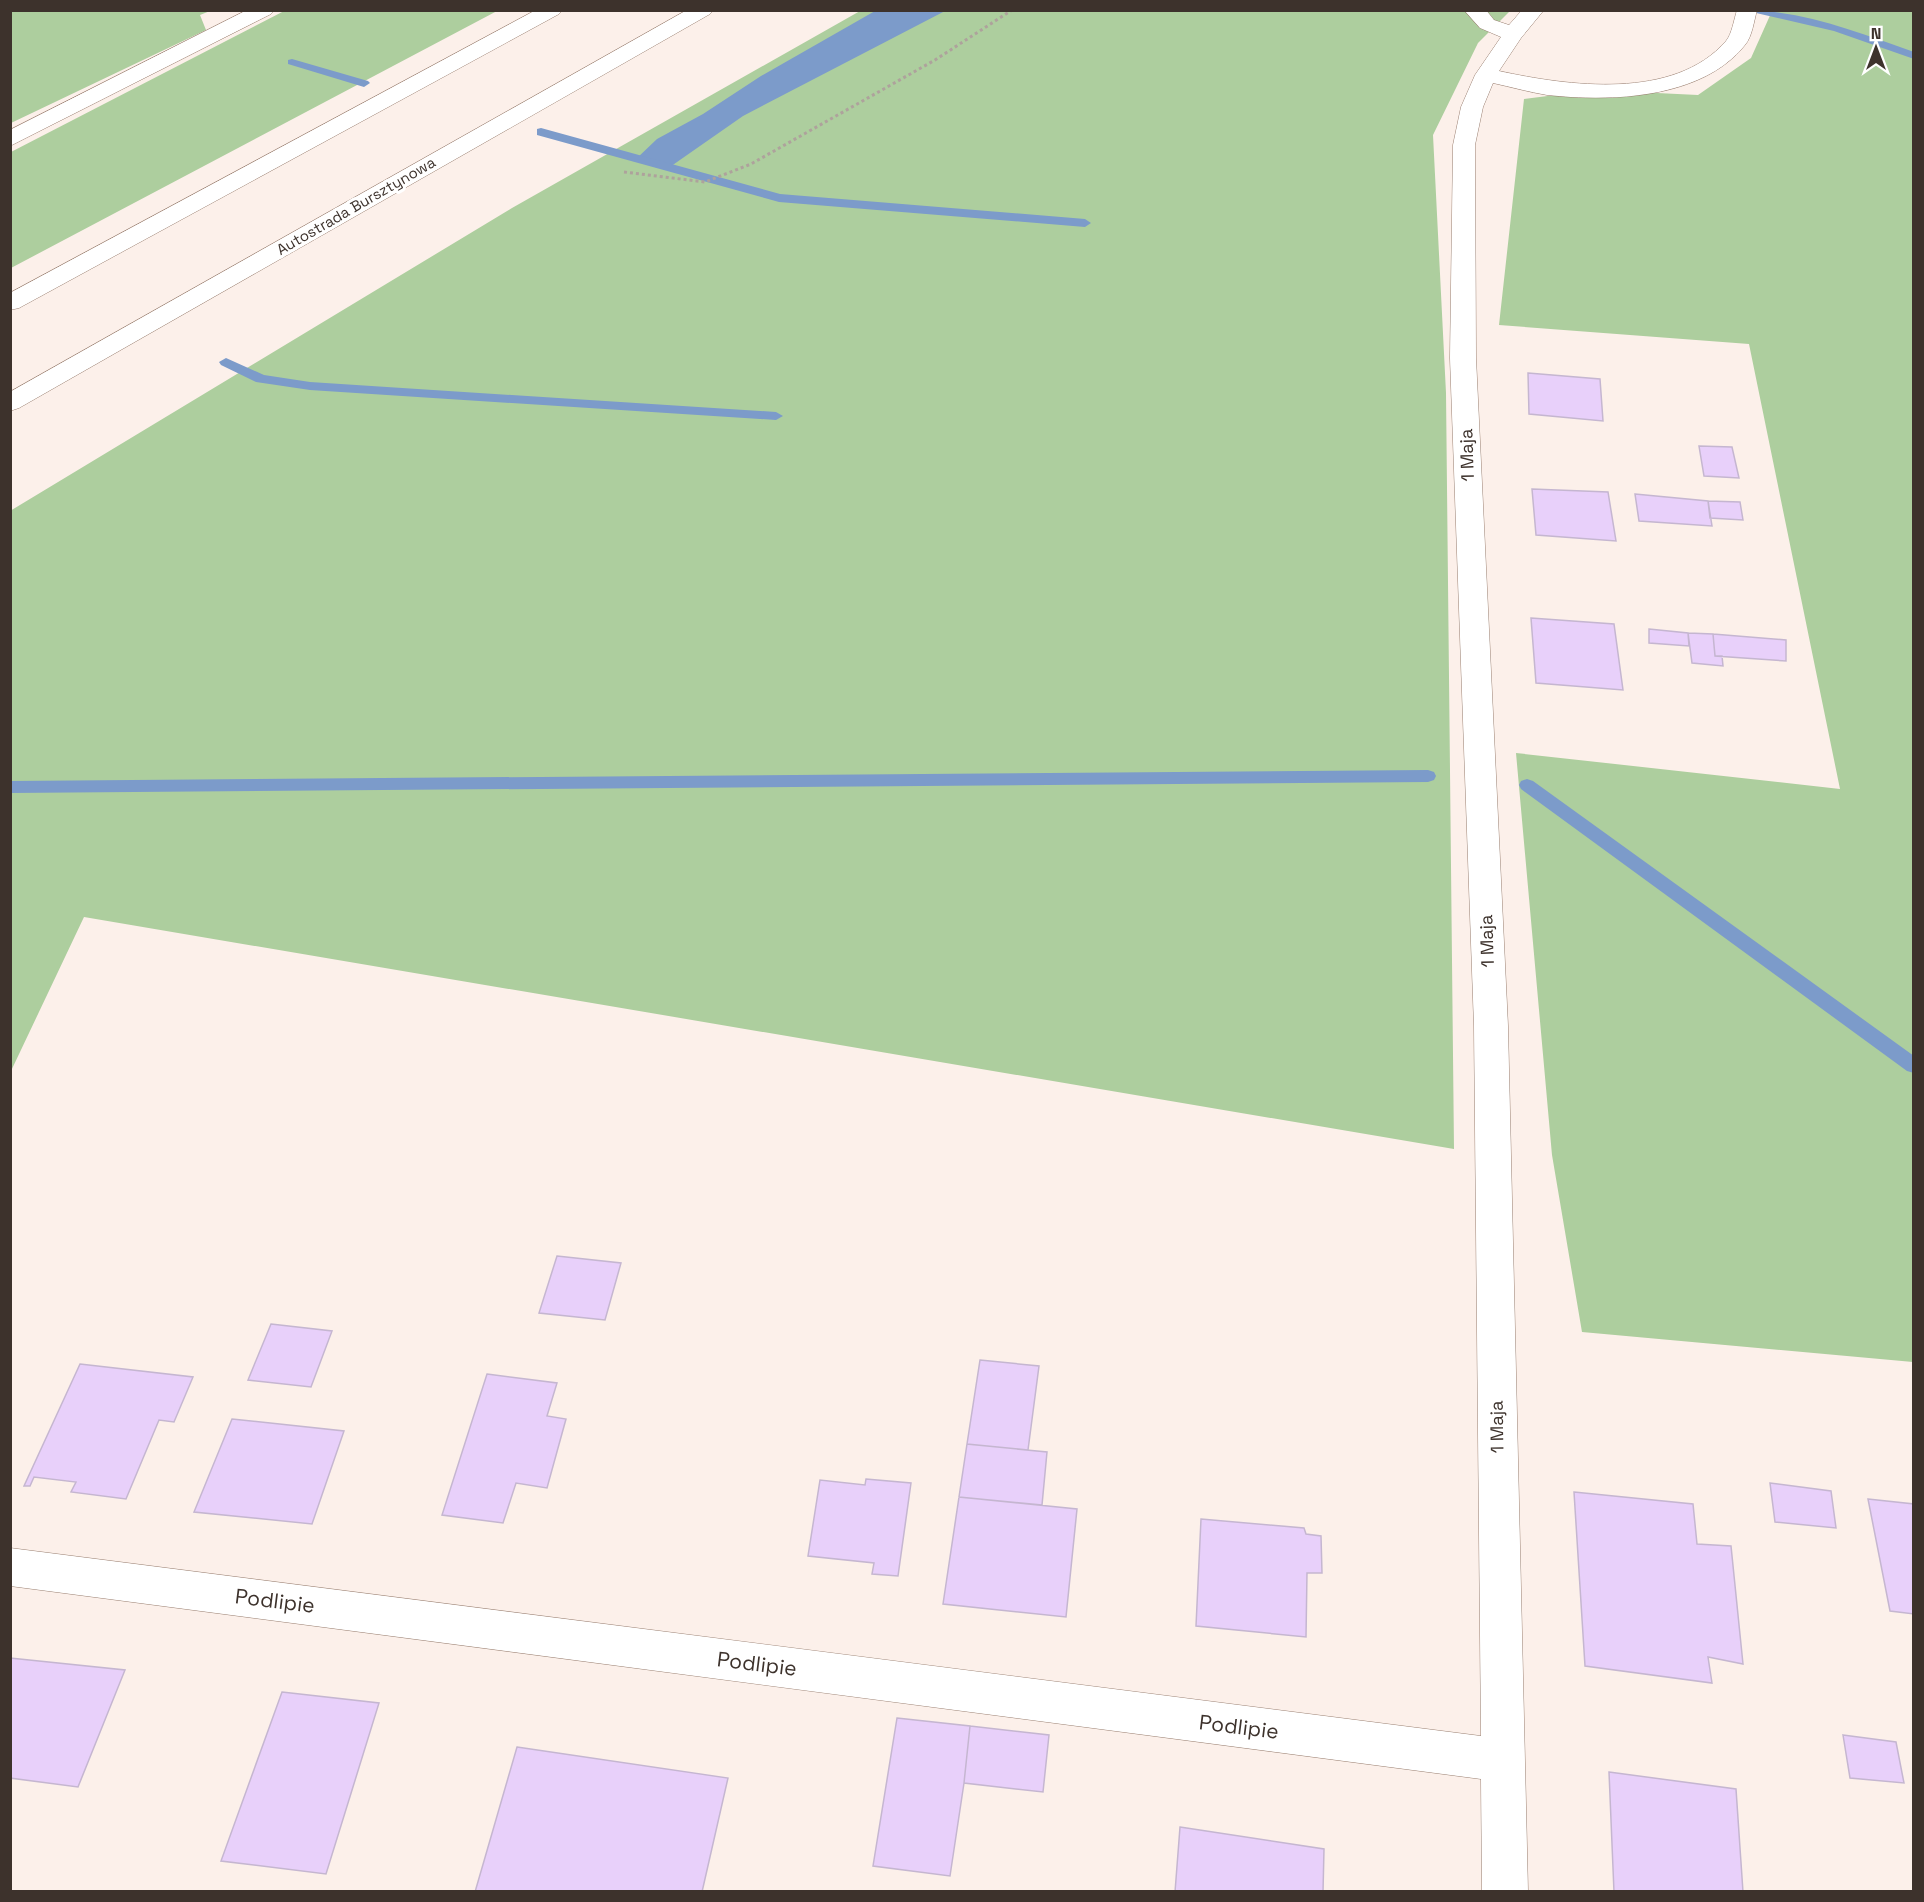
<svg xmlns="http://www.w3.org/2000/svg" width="1924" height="1902" viewBox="0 0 1924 1902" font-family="'Space Grotesk',sans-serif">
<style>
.green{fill:#adce9e}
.water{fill:#7c9bca}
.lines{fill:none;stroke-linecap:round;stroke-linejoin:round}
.stream{fill:#7c9bca;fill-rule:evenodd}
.building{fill:#e8d0fa;stroke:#c5b6d0;stroke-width:1.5}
.minor-casing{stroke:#9a8072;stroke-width:1}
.highway-casing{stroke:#9a8072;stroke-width:1}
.path{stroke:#aea29c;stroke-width:3;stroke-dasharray:3 3;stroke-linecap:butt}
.minor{fill:#fff;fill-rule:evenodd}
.highway{fill:#fff;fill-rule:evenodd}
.labels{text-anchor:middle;stroke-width:6;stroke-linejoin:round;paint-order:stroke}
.far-street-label{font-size:15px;fill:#3d322c;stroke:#fff}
.street-label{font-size:18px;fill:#3d322c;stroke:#fff}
.near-street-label{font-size:21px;fill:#3d322c;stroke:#fff}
</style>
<rect width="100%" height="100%" fill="#fcf0ea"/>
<path class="green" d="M11,10H210V11L200,15L206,30L11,123Z
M286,10L497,11L11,268V152Z
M860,11H1510L1478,43L1433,135L1446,393L1454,1149L84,917L11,1071L10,511L512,208Z
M1772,11H1913V1362L1582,1332L1552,1155L1516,753L1840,789L1749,344L1499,325L1524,99L1595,90L1698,95L1751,58Z"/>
<path class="water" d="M875,11H945L743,116L667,169L635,160L657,139L703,114L761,76Z"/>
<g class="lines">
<path class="stream" d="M1743,10C1802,10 1858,32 1914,52V59L1834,31Z
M292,59L368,81L370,83L364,87L288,64V60Z
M541,128L780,194L1085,219L1091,223L1085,227L779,202L537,135V129Z
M226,358L264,375L310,382L776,412L783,416L776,420L310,390L256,382L221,365L219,362Z
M1428,770L1434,772L1436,776L1434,780L1428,782L10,793V781Z
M1527,779L1533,781L1914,1056V1073L1907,1071L1521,789L1519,785L1521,781Z"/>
</g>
<path class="building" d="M1528,373L1600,379L1603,421L1529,414Z
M1699,446L1732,447L1739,478L1704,476Z
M1532,489L1608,492L1616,541L1536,535Z
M1635,494L1708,501L1712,526L1639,521Z
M1708,501L1740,502L1743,520L1710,518Z
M1531,618L1614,624L1623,690L1536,683Z
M1649,629L1688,633L1689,646L1649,643Z
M1688,633L1713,634L1715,656H1722L1723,666L1692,663Z
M1713,634L1786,640V661L1715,656Z
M557,1256L621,1263L605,1320L539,1313Z
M271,1324L332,1331L311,1387L248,1380Z
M980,1360L1039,1366L1028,1450L967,1444Z
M80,1364L193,1377L174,1422L159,1420L126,1499L71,1492L76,1482L34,1477L30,1486H24Z
M487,1374L557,1383L547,1416L566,1419L547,1488L516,1483L503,1523L442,1515Z
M232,1419L344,1431L312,1524L194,1512Z
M967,1444L1047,1452L1042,1505L959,1497Z
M866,1479L911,1483L898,1576L872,1574L874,1563L808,1556L820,1480L865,1485Z
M1770,1483L1831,1491L1836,1528L1775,1522Z
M1574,1492L1693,1504L1697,1544L1731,1546L1743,1664L1708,1657L1712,1683L1585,1666Z
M959,1497L1077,1509L1066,1617L943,1604Z
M1868,1499L1914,1504V1614L1890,1611Z
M1201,1519L1304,1528L1306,1534L1321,1536L1322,1573H1307L1306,1637L1196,1626Z
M10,1658L125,1670L78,1787L10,1778Z
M282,1692L379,1703L326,1874L221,1861Z
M897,1718L970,1726L964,1783L950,1876L873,1866Z
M970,1726L1049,1735L1043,1792L964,1783Z
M1843,1735L1896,1742L1904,1783L1850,1778Z
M517,1747L728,1778L702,1892H475Z
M1609,1772L1736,1789L1743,1892H1614Z
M1180,1827L1324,1849L1323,1892H1175Z"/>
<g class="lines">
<defs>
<path id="minor" d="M247,10H274L271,14L10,146V130Z
M1464,10H1486L1494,20L1509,25L1522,10H1544L1521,38L1499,71C1568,86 1674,101 1726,41C1732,34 1734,19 1737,10H1757C1754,21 1752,37 1745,45C1702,99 1611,102 1547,95C1529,92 1511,87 1493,83L1483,107L1475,145L1476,358L1508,1026L1528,1892H1482L1481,1779L10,1586V1548L1481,1736L1474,1026L1450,358L1453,145L1461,107L1475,75L1501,37L1480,28Z"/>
<path id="highway" d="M536,10H562L559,14L19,308L10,310V293Z
M687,10H713L710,14L19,408L10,411V392Z"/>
</defs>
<use href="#minor" class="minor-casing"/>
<use href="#highway" class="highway-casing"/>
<path class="path" d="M624,172L705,182L751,164L935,60L1012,10"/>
<use href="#minor" class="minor"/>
<use href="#highway" class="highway"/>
</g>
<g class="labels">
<g class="far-street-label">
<text transform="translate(356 206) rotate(-30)" y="5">Autostrada Bursztynowa</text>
</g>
<g class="street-label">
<text transform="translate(1467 455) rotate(-92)" y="6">1 Maja</text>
<text transform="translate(1487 941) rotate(-92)" y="6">1 Maja</text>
<text transform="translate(1497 1427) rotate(-91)" y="6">1 Maja</text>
</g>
<g class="near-street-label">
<text transform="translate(275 1601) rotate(7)" y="7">Podlipie</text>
<text transform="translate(757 1664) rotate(7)" y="7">Podlipie</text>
<text transform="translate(1239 1727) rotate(7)" y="7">Podlipie</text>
</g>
</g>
<rect width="1924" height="1902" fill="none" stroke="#3d322c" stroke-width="24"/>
<g transform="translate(1876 48)" stroke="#ffffff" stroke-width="4.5" paint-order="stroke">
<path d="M0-4.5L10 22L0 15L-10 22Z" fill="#3d322c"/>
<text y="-9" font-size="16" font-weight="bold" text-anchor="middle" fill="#3d322c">N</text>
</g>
</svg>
